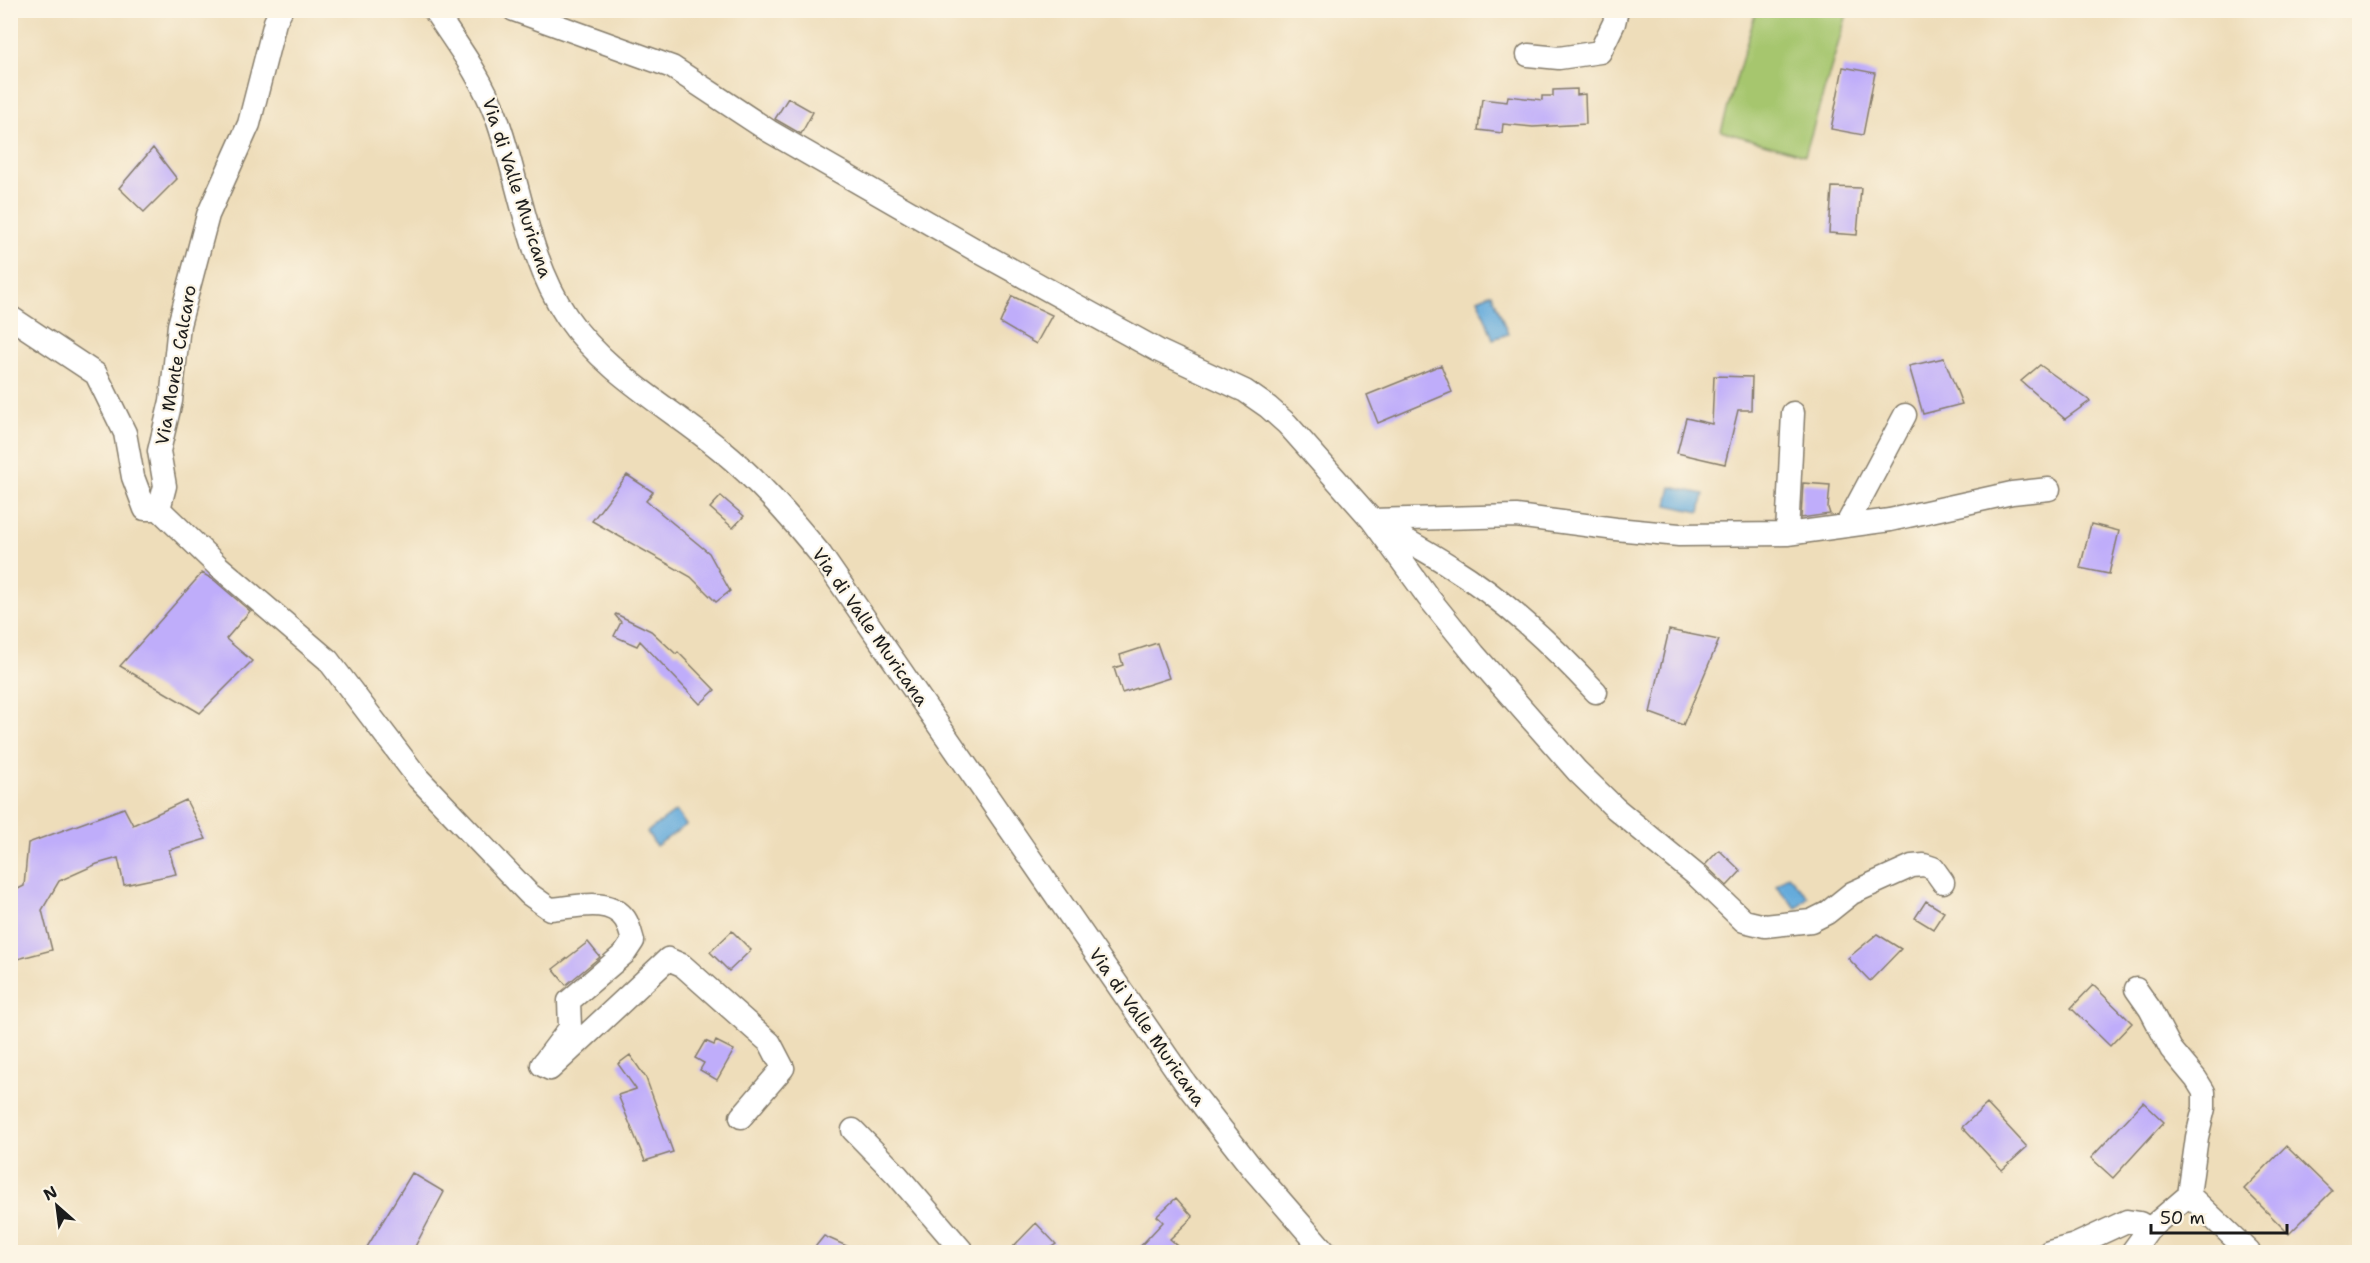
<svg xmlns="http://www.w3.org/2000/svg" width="2370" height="1263" viewBox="0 0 2370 1263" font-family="'Shantell Sans',sans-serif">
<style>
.green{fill:#a6c66e;stroke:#617145;stroke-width:1.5}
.water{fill:#65abdb;stroke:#40647c;stroke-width:1.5}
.building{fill:#bfadfa}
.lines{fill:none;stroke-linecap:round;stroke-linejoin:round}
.minor-casing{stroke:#857c6b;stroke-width:25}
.minor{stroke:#fff;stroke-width:22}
.labels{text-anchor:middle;stroke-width:4.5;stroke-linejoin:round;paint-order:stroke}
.street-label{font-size:18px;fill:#1c1c1c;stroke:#fcf5e5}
</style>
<rect width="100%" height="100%" fill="#fcf5e5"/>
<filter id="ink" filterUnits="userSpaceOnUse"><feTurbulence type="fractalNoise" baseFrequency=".0167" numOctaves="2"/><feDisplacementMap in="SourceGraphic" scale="12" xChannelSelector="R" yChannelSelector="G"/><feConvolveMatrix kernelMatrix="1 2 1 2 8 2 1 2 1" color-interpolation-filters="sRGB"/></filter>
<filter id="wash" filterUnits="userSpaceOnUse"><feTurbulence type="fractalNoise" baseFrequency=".008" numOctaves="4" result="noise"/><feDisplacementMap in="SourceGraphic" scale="24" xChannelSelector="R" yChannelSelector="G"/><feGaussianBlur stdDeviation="1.35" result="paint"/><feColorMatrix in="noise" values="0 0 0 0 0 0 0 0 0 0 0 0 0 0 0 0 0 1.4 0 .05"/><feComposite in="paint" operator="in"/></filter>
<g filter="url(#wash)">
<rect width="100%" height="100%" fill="#eeddba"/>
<path class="green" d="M1756,11H1848L1805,155L1721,131Z"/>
<path class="water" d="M1492,293L1508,334L1493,339L1478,299Z
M1671,487L1704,494L1700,512L1667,505Z
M676,811L686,825L656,846L647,832Z
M1788,875L1808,897L1796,908L1776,886Z"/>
<g id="blocks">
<path class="building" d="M1843,67L1875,73L1863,135L1831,129Z
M1577,89V95L1585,94L1586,124L1533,127L1503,124L1502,133L1478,130L1482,99L1507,102L1508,96L1542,100V96H1553V90Z
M788,98L813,112L801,134L775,119Z
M153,148L177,179L144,212L119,188Z
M1832,187L1861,188L1857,235L1829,233Z
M1012,296L1052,315L1036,344L1000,323Z
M1944,358L1962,404L1923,414L1909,366Z
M1441,365L1452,392L1378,423L1367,395Z
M2040,365L2090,401L2065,419L2021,381Z
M1714,376L1752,377L1751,410H1738L1725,464L1677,453L1686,418L1712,424Z
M627,475L653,492L646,501L709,553L730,591L716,602L691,577L592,521Z
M1803,483L1830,485L1828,508L1830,514L1801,518Z
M721,496L744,516L733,528L710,508Z
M2091,524L2119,531L2109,574L2080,568Z
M202,573L214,580L250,611L226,639L252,661L200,713L120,666Z
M616,614L651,631L676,654L678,652L715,690L700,704L640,641L637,646L614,636L621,622L615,615Z
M1669,630L1719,640L1683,725L1650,713Z
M1157,643L1169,678L1122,693L1114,668L1123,665L1120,655Z
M186,800L206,839L169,850L176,874L124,885L118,858L97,864L59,881L42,910L52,950L10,961V893L24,886L28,843L124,808L133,825Z
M1719,850L1741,871L1727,886L1705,865Z
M1926,901L1944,912L1933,929L1915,918Z
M732,931L751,950L729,971L710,952Z
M1877,934L1901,949L1870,981L1848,958Z
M588,942L600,957L566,985L553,969Z
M2093,985L2132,1023L2110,1046L2071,1008Z
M705,1041L714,1045L716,1041L734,1050L717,1080L700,1070L704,1063L695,1058Z
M630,1055L646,1078L673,1152L645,1161L618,1095L636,1089L618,1064Z
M2143,1102L2164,1122L2113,1178L2091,1158Z
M1987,1104L2027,1147L2002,1170L1962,1127Z
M2286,1146L2332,1191L2289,1234L2244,1189Z
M412,1173L444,1192L412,1252H364Z
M1176,1198L1193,1217L1170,1239L1185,1252H1135L1163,1222L1157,1216Z
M1036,1223L1056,1244L1044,1252H1008Z
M824,1236L860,1252H811Z"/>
</g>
</g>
<g filter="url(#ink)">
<use href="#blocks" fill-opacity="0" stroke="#857c6b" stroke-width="1.5"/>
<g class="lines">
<defs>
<path id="minor" d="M434,10C457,45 481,76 496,116C520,182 527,258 567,317C606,374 669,407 721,450C759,481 790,517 821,555L1186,1084L1252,1168L1325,1252
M514,10L672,67L769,131L981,253L1159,351L1245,391L1268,407L1287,424L1372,520L1516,516L1616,529L1679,535L1787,534L1890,520L2012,493L2049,489
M1528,55L1559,58L1600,52L1614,23L1617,10
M10,317L96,374L125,433L133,477L145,509H159L165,486L159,451L171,401L179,325L208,215L249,124L275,22L281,10
M159,509L218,566L328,660L418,778L529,894L550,909C573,908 609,896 625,919C629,925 631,934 633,941L625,953L569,1001L570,1028L542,1065L550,1069L668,959L682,965L770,1043L783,1068L741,1117
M1372,520L1428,597L1474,654L1577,771L1615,808L1696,875L1744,921L1765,926L1811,921L1827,913L1852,893L1912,866L1924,865L1933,868L1943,882
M1378,524C1402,538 1427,551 1450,566C1505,600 1552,645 1596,692
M1846,526L1905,415
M1787,534L1793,413
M2136,989L2150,1009L2171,1049L2196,1079L2204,1092V1108L2197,1137L2189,1195L2249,1252
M853,1130L897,1175L963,1252
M2049,1252L2075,1245L2127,1221L2140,1223L2148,1230L2189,1195
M2132,1252L2148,1230"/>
</defs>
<use href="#minor" class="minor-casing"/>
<use href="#minor" class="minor"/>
</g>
</g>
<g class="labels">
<g class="street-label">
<text transform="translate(517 188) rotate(72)" y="6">Via di Valle Muricana</text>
<text transform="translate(176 365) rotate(-80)" y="6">Via Monte Calcaro</text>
<text transform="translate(870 627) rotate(55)" y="6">Via di Valle Muricana</text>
<text transform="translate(1147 1027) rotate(55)" y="6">Via di Valle Muricana</text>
</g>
</g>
<rect width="2370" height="1263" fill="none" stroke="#fcf5e5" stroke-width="36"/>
<g transform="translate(57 1206) rotate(332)" stroke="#fcf5e5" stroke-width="4.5" paint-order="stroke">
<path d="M0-4.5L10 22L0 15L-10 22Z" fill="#1c1c1c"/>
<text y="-9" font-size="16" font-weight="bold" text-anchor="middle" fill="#1c1c1c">N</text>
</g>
<path d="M2151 1224v9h136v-9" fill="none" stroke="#1c1c1c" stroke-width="3"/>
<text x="2160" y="1224" font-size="18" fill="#1c1c1c" stroke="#fcf5e5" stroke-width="4.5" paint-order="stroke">50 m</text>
</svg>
